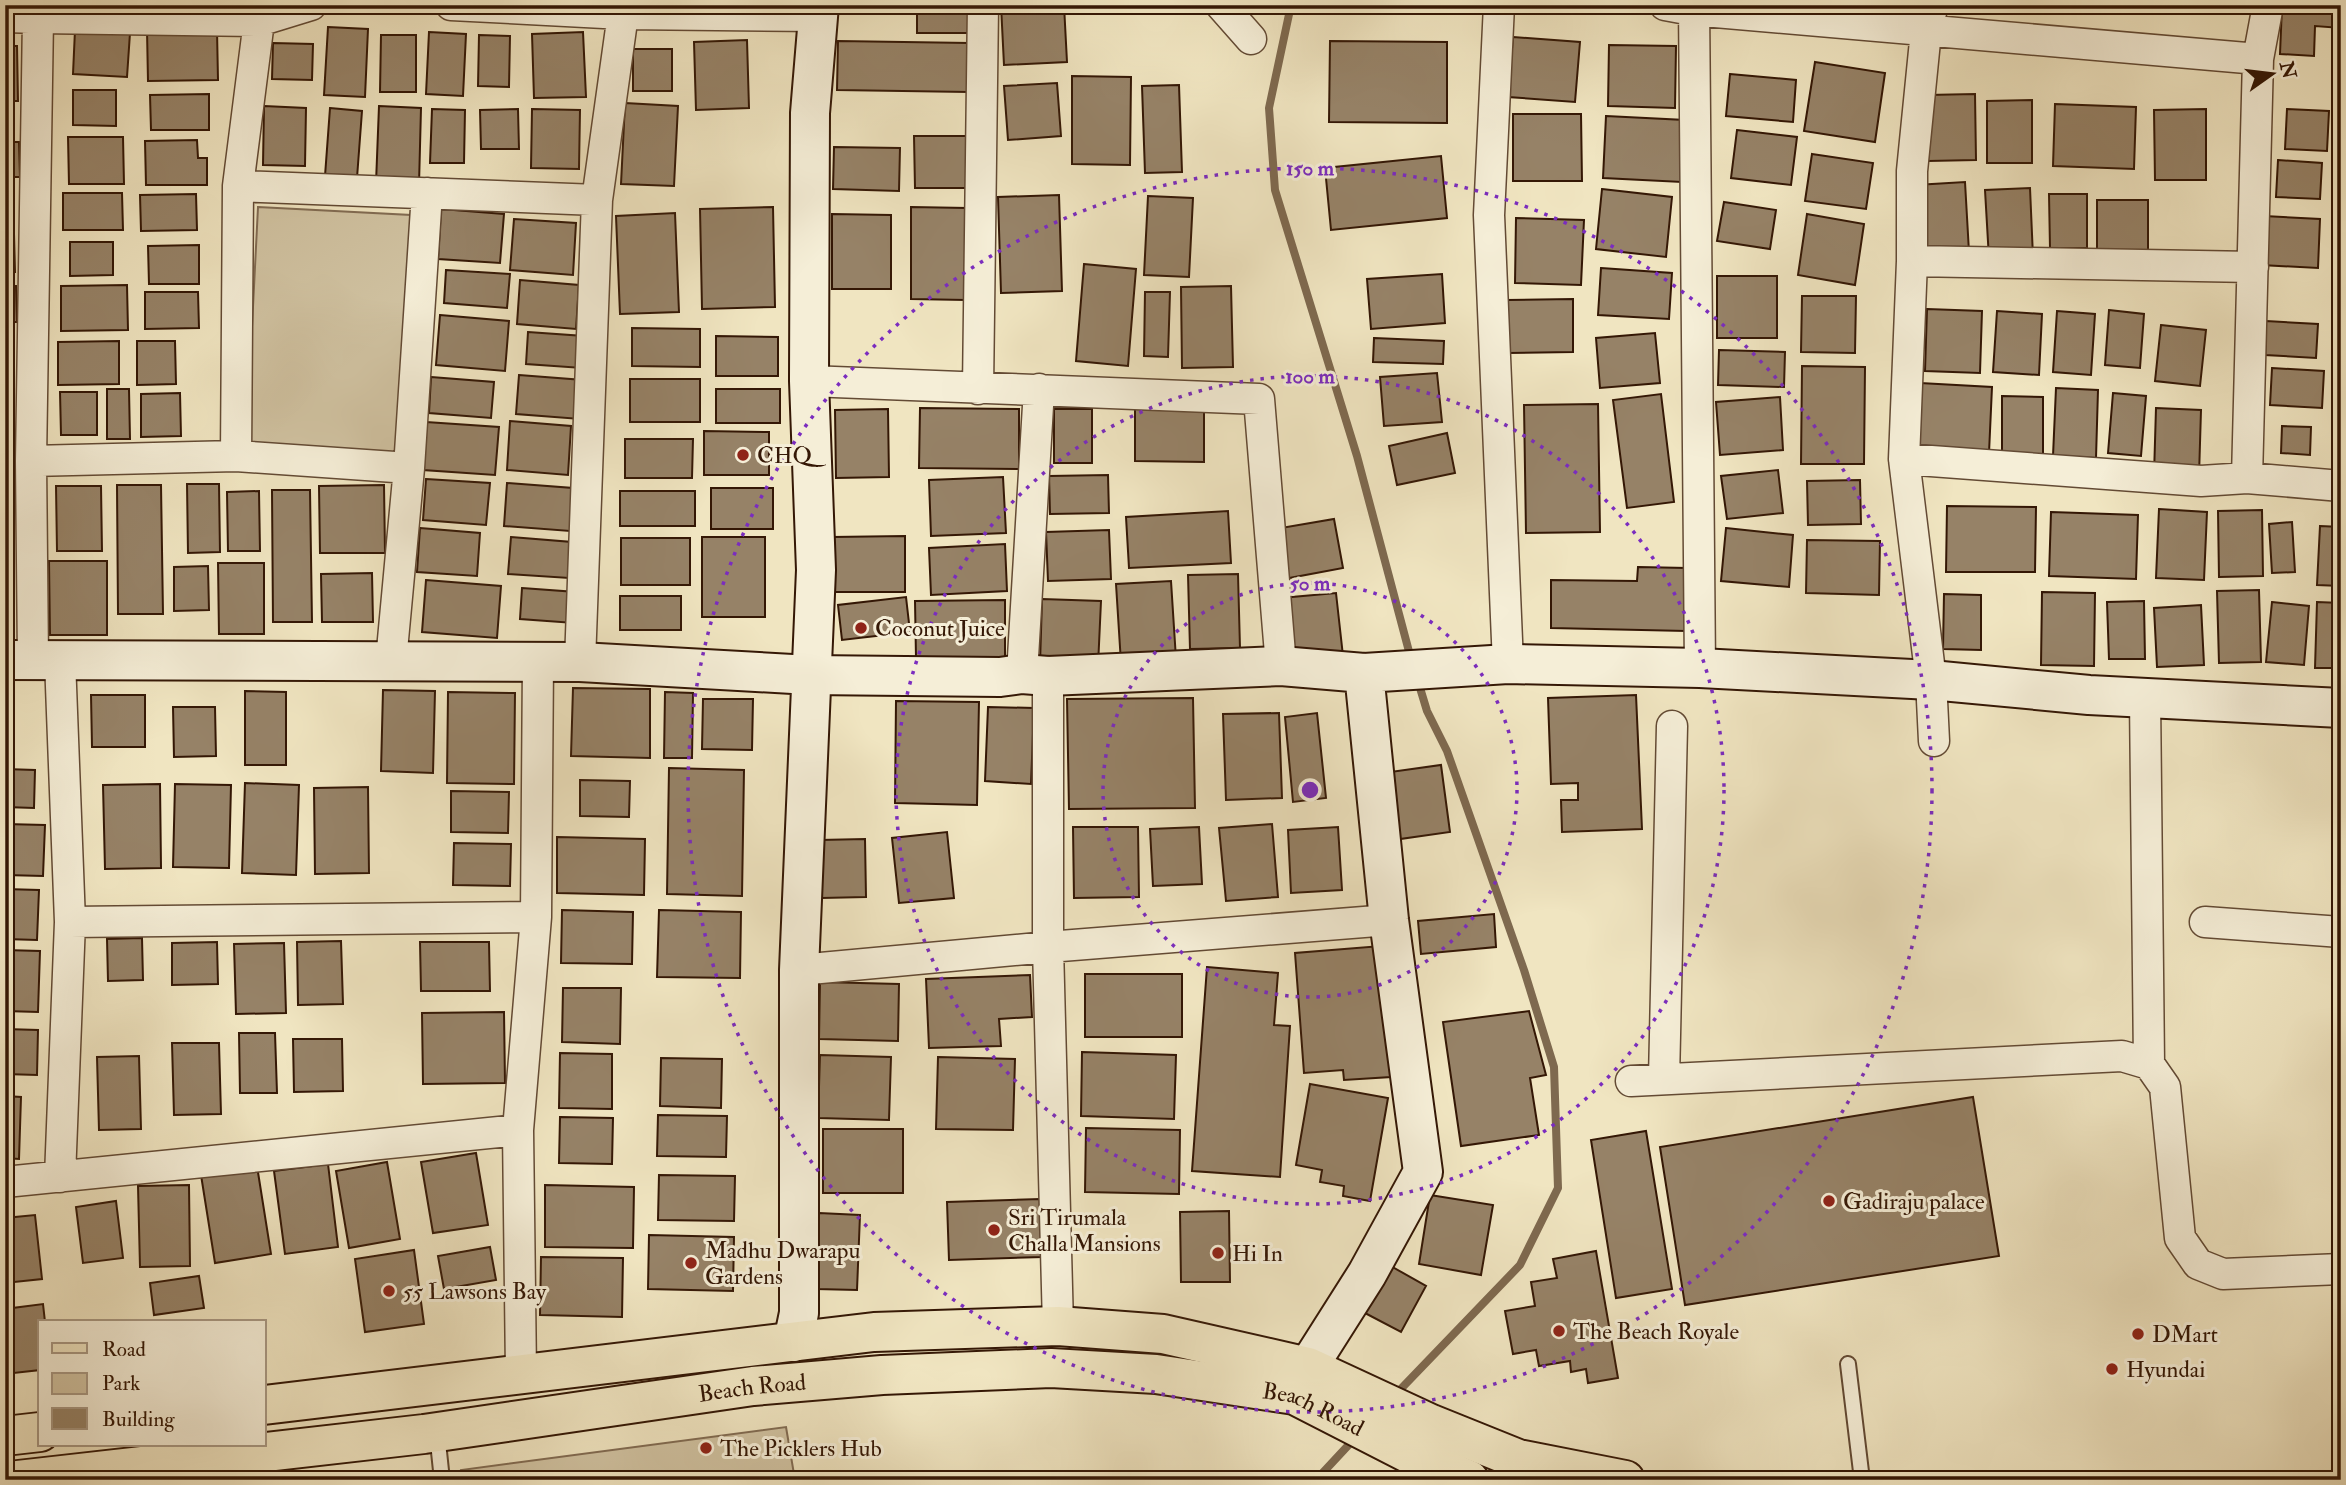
<svg xmlns="http://www.w3.org/2000/svg" width="2346" height="1485" viewBox="0 0 2346 1485" font-family="'IM FELL Double Pica',serif">
<style>
.green{fill:#d0c2a1;stroke:#826c53;stroke-width:2}
.lines{fill:none;stroke-linecap:round;stroke-linejoin:round}
.stream{stroke:#7e694f;stroke-width:8}
.building{fill:#968267;stroke:#341705;stroke-width:2}
.lane-casing{stroke:#634a34;stroke-width:18}
.street-casing{stroke:#634a34;stroke-width:33}
.secondary-casing{stroke:#341705;stroke-width:42}
.primary-casing{stroke:#341705;stroke-width:42}
.lane{stroke:#f5eed7;stroke-width:14}
.street{stroke:#f5eed7;stroke-width:30}
.secondary{stroke:#f5eed7;stroke-width:38}
.primary{stroke:#f0e5c1;stroke-width:38}
.ring{fill:none;stroke:#7b2cbf;stroke-width:3.5;stroke-dasharray:3.5 7}
.poi-dot{fill:#8f2418;stroke:#f5eed7;stroke-width:2.5}
.labels{text-anchor:middle;stroke-width:6;stroke-linejoin:round;paint-order:stroke}
.poi-label{font-size:23px;fill:#341705;stroke:#f5eed7;text-anchor:start}
.street-label{font-size:23px;fill:#341705;stroke:#f5eed7}
.centre{fill:#7b2cbf;stroke:#f5eed7;stroke-width:3.5}
.ring-label{font-size:21px;text-anchor:middle;font-weight:bold;fill:#7b2cbf;stroke:#f5eed7;stroke-width:6;stroke-linejoin:round;paint-order:stroke}
</style>
<rect width="100%" height="100%" fill="#f0e5c1"/>
<filter id="stains"><feTurbulence type="fractalNoise" baseFrequency=".00286" numOctaves="4"/><feColorMatrix values="0 0 0 0 .2 0 0 0 0 .09 0 0 0 0 .02 0 0 0 .5 -.17"/></filter>
<radialGradient id="worn" r=".72"><stop offset=".6" stop-color="#630" stop-opacity="0"/><stop offset="1" stop-color="#630" stop-opacity=".3"/></radialGradient>
<path class="green" d="M258,207L411,215L400,454L246,446Z
M786,1427L795,1480H462L461,1470Z"/>
<g class="lines">
<path class="stream" d="M1291,5L1269,108L1275,190L1357,456L1411,659
M1395,1395L1520,1265L1558,1188L1554,1067L1524,970L1447,751L1427,711L1417,678
M1316,1480L1356,1437"/>
</g>
<path class="building" d="M917,5H970L969,33H917Z
M1001,5H1064L1067,62L1004,65Z
M1870,5H1914L1913,16L1870,13Z
M2282,5H2341V28L2315,26L2314,56L2280,54Z
M328,27L368,29L365,97L324,95Z
M75,30L130,33L127,77L73,74Z
M147,30H217L218,80L148,81Z
M429,32L466,34L463,96L426,94Z
M583,32L586,97L534,98L532,34Z
M381,35H416V92H380Z
M479,35L510,36L509,87L478,86Z
M1513,37L1580,42L1575,102L1508,97Z
M747,40L749,108L696,110L694,42Z
M838,41L969,43L968,92L837,90Z
M1330,41L1447,42V123L1329,122Z
M273,43L313,44L312,80L272,79Z
M1609,45L1676,46L1675,108L1608,106Z
M5,46H17L18,101H9V116H5Z
M633,49H672V91H633Z
M1815,62L1885,73L1875,142L1804,131Z
M1730,74L1796,80L1793,122L1726,116Z
M1072,76L1131,77L1130,165L1072,164Z
M1057,83L1061,136L1008,140L1004,86Z
M1179,85L1182,172L1145,173L1142,86Z
M73,90H116V126L73,125Z
M209,94V130H151L150,95Z
M1975,94L1976,160L1928,161L1927,95Z
M2032,100V163H1987V101Z
M625,103L678,106L674,186L621,184Z
M2055,104L2136,107L2134,169L2053,166Z
M264,106L306,108L305,166L263,165Z
M379,106L421,108L419,185L376,183Z
M330,108L362,111L357,178L325,176Z
M432,109L465,110L464,163H430Z
M518,109L519,149H481L480,110Z
M532,109L580,110L579,169L531,168Z
M2206,109V180H2155L2154,110Z
M2287,109L2329,111L2327,151L2285,149Z
M1513,114H1581L1582,181H1513Z
M1606,116L1685,120L1682,182L1603,178Z
M5,126H12L13,142H19L20,177H5Z
M1737,130L1797,137L1791,185L1731,178Z
M914,136H968L969,188H915Z
M68,137H123L124,184H69Z
M197,140L198,158H207V185H146L145,141Z
M834,147L900,148L899,191L833,189Z
M1812,154L1873,163L1866,209L1805,201Z
M1441,156L1447,218L1331,230L1325,168Z
M2278,160L2322,163L2320,199L2276,197Z
M1965,182L1969,252L1920,254L1916,185Z
M2030,188L2033,257L1989,259L1985,190Z
M1602,189L1672,197L1666,257L1596,249Z
M63,193H122L123,230H63Z
M196,194L197,230L141,231L140,195Z
M2049,194H2087V248H2050Z
M1059,195L1062,291L1001,293L998,197Z
M1148,196L1193,198L1189,277L1144,275Z
M5,199H11L12,225H5Z
M2097,200H2148V261H2097Z
M1724,202L1776,210L1770,249L1717,241Z
M773,207L775,307L702,309L700,209Z
M911,207L967,208L966,300L911,299Z
M441,209L504,214L500,263L438,259Z
M675,213L679,312L620,314L616,216Z
M832,214L891,215V289H832Z
M1807,214L1864,224L1855,285L1798,275Z
M2264,216L2320,219L2318,268L2261,265Z
M1516,218L1584,220L1581,285L1515,283Z
M514,219L576,223L573,275L510,270Z
M5,234H14L15,272H5Z
M70,242H113V275L70,276Z
M199,245V284H149L148,246Z
M1084,264L1136,269L1128,366L1076,361Z
M1601,268L1672,273L1669,319L1598,315Z
M446,270L510,274L507,308L444,303Z
M1442,274L1445,323L1371,329L1367,279Z
M1717,276H1777V338H1717Z
M520,280L579,285L576,329L517,324Z
M127,285L128,330L61,331V286Z
M5,286H16L17,322H5Z
M1231,286L1233,367L1182,368L1181,287Z
M145,292H198L199,328L145,329Z
M1145,292H1170L1168,357L1144,356Z
M1802,296H1856L1855,353L1801,352Z
M1573,299V352L1508,353L1507,300Z
M1927,309L1982,311L1980,373L1925,371Z
M2109,310L2144,314L2140,368L2105,365Z
M1997,311L2042,314L2039,375L1993,372Z
M2057,311L2095,314L2091,375L2053,372Z
M440,315L509,321L505,371L436,365Z
M2266,321L2318,324L2316,358L2265,355Z
M2161,325L2206,330L2200,386L2155,381Z
M632,328L700,329V367L632,366Z
M528,332L584,336L582,368L526,364Z
M1655,333L1660,383L1600,388L1596,338Z
M5,334H10L11,374H5Z
M716,336L778,337V376H716Z
M1374,338L1444,341L1443,364L1373,362Z
M119,341V384L58,385V342Z
M137,341H175L176,384L137,385Z
M1719,350L1785,352L1784,387L1718,385Z
M1802,366L1865,367L1864,464H1801Z
M2339,367H2341V414H2336Z
M2272,368L2324,371L2322,408L2270,405Z
M1437,373L1442,422L1384,426L1380,377Z
M519,375L583,380L580,419L516,414Z
M431,377L494,382L491,418L429,413Z
M630,379H700V422H630Z
M1920,383L1992,387L1989,453L1916,449Z
M2056,388L2098,390L2096,458L2053,456Z
M107,389H129L130,439H107Z
M716,389H780V423H716Z
M60,392H97V435H61Z
M180,393L181,436L141,437V394Z
M2113,393L2146,396L2141,456L2108,453Z
M1661,394L1674,502L1627,508L1613,400Z
M2002,396L2043,397V458H2002Z
M1780,397L1783,450L1720,455L1716,402Z
M1598,404L1600,532L1526,533L1524,405Z
M920,408L1019,409V469L919,468Z
M2156,408L2201,410L2199,476L2154,475Z
M888,409L889,477L836,478L835,410Z
M1054,409H1092V463H1054Z
M1135,409H1204V462L1135,461Z
M510,421L571,426L568,475L507,470Z
M426,422L499,427L495,475L423,470Z
M2282,426L2311,427L2310,455L2281,453Z
M704,431L769,432V475H704Z
M1447,433L1455,473L1397,485L1389,446Z
M625,439H693L692,478H625Z
M1778,470L1783,513L1727,519L1721,476Z
M1108,475L1109,513L1050,514L1049,476Z
M1003,477L1006,533L931,536L929,480Z
M426,479L490,483L486,525L423,520Z
M1860,480L1861,524L1808,525L1807,481Z
M507,483L573,488L570,531L504,526Z
M187,484H219L220,552L188,553Z
M117,485H161L163,614H118Z
M384,485L385,553H320L319,486Z
M56,486H101L102,551H57Z
M711,488H773V529H711Z
M272,490H310L312,622H273Z
M259,491L260,551H228L227,492Z
M620,491H695V526H620Z
M1947,506L2036,507L2035,572H1946Z
M2159,509L2207,512L2204,580L2156,578Z
M2262,510L2263,576L2219,577L2218,511Z
M1228,511L1231,563L1129,568L1126,517Z
M2051,512L2138,515L2136,579L2049,576Z
M1334,519L1343,568L1284,579L1275,529Z
M2292,522L2295,572L2272,573L2269,524Z
M2320,526L2341,527V586L2317,585Z
M420,528L480,533L477,576L417,572Z
M1726,528L1793,535L1789,587L1721,581Z
M1109,530L1111,579L1048,581L1046,532Z
M905,536V592H832V537Z
M511,537L572,542L569,578L508,574Z
M702,537H765V617H702Z
M621,538H690V585H621Z
M1807,540L1880,541L1879,595L1806,593Z
M1005,544L1007,591L931,595L929,548Z
M49,561H107V635H50Z
M218,563H264V634H219Z
M208,566L209,610L174,611V567Z
M1638,567L1687,568L1686,631L1551,628V580L1637,581Z
M372,573L373,622H322L321,574Z
M1238,574L1240,648L1190,649L1188,575Z
M426,580L501,586L497,638L422,632Z
M1171,581L1176,659L1121,663L1116,584Z
M522,588L576,592L574,623L520,619Z
M2259,590L2261,662L2219,663L2217,591Z
M2042,592L2095,593L2094,666L2041,665Z
M1336,593L1343,656L1288,662L1281,598Z
M1944,594L1981,595V650L1943,649Z
M620,596H681V630H620Z
M906,597L910,632L842,640L838,605Z
M1042,599L1101,601L1098,666L1040,664Z
M1005,600V657L916,658L915,601Z
M2144,601L2145,659H2109L2107,602Z
M2272,602L2309,606L2304,665L2266,662Z
M2317,602L2341,603V668H2315Z
M2201,605L2204,665L2157,667L2154,608Z
M573,688L650,689V758L571,756Z
M383,690L435,691L433,773L381,771Z
M245,691L286,692V765H245Z
M448,692L515,693L514,784L447,783Z
M665,692L693,693L692,758H664Z
M91,695H145V747H92Z
M1636,695L1642,829L1562,832L1561,800H1578V783L1551,784L1548,698Z
M1193,698L1195,808L1069,809L1067,699Z
M703,699H753L752,750L702,749Z
M5,700H13L12,754L5,753Z
M896,701L979,702L977,805L895,803Z
M173,707H215L216,756L174,757Z
M988,707L1034,708L1031,784L985,781Z
M1279,713L1282,798L1226,800L1223,714Z
M1317,713L1326,798L1293,802L1285,717Z
M1441,765L1450,832L1393,840L1383,773Z
M669,768L744,770L742,896L667,894Z
M5,769L35,770L34,808L5,807Z
M580,780L630,781L629,817L580,816Z
M245,783L299,785L296,875L242,873Z
M160,784L161,868L105,869L103,785Z
M175,784L231,785L229,868L173,867Z
M368,787L369,873L315,874L314,788Z
M451,791L509,792L508,833L451,832Z
M5,824L45,825L43,876L5,875Z
M1272,824L1278,897L1226,901L1219,828Z
M1073,827H1138L1139,897L1074,898Z
M1199,827L1202,884L1153,886L1150,829Z
M1338,827L1342,890L1291,893L1288,830Z
M947,832L954,898L899,903L892,838Z
M557,837L645,839L644,895L557,893Z
M865,839L866,897L822,898L820,840Z
M454,843L511,844L510,886L453,885Z
M5,889L39,890L37,940L5,939Z
M562,910L633,912L632,964L561,963Z
M659,910L741,912L740,978L657,977Z
M1494,914L1496,947L1421,954L1418,921Z
M142,938L143,980L108,981L107,939Z
M341,941L343,1004L298,1005L297,942Z
M217,942L218,984L172,985V943Z
M420,942H489L490,991H421Z
M284,943L286,1013L236,1014L234,944Z
M1381,946L1391,1077L1344,1080L1343,1070L1304,1073L1295,953Z
M5,950L40,951L38,1012L5,1011Z
M1207,967L1278,973L1274,1025L1290,1026L1280,1177L1192,1171Z
M1085,974H1182V1037H1085Z
M1030,975L1032,1017L999,1019L1001,1046L929,1048L926,979Z
M820,982L899,984L898,1041L819,1039Z
M563,988H621L620,1044L562,1042Z
M1529,1011L1546,1075L1530,1078L1539,1135L1461,1146L1443,1022Z
M504,1012L505,1083L423,1084L422,1013Z
M5,1029L38,1030L37,1075L5,1074Z
M239,1033H275L277,1093H240Z
M293,1039H342L343,1091L294,1092Z
M172,1043H219L221,1114L174,1115Z
M1082,1052L1176,1055L1174,1119L1081,1116Z
M560,1053L612,1054V1109L559,1108Z
M820,1055L891,1057L889,1120L818,1118Z
M139,1056L141,1129L99,1130L97,1057Z
M938,1057L1015,1059L1013,1130L936,1129Z
M661,1058L722,1059L721,1108L660,1106Z
M1310,1084L1388,1098L1370,1201L1343,1196L1344,1186L1320,1182L1322,1170L1296,1165Z
M5,1096L21,1097L19,1159L5,1158Z
M1973,1097L1999,1256L1685,1305L1660,1147Z
M658,1115L727,1116L726,1157L657,1156Z
M560,1117L613,1118L612,1164L559,1163Z
M1086,1128L1180,1130L1179,1194L1085,1192Z
M823,1129H903V1193H823Z
M1646,1131L1672,1289L1616,1298L1591,1140Z
M476,1153L488,1225L433,1233L421,1162Z
M387,1162L400,1239L349,1248L336,1171Z
M328,1164L338,1247L285,1254L274,1171Z
M257,1166L271,1254L215,1263L201,1175Z
M659,1175L735,1176L734,1221L658,1220Z
M189,1185L190,1266L140,1267L138,1186Z
M545,1185L634,1187L633,1248L545,1247Z
M1430,1195L1493,1205L1481,1275L1419,1264Z
M1040,1199L1042,1257L949,1260L947,1202Z
M116,1201L123,1258L83,1263L76,1207Z
M1229,1211L1230,1282H1181L1180,1212Z
M819,1213L860,1215L857,1290L816,1289Z
M35,1215L42,1279L5,1283V1218Z
M649,1235L734,1237L733,1291L648,1289Z
M490,1247L496,1280L444,1289L438,1256Z
M414,1250L424,1324L365,1332L355,1259Z
M1596,1251L1618,1378L1588,1383L1586,1369L1571,1372L1570,1361L1539,1366L1536,1350L1513,1354L1505,1311L1535,1306L1531,1282L1557,1278L1553,1259Z
M541,1257L623,1258L622,1317L540,1315Z
M1389,1265L1426,1286L1401,1332L1363,1312Z
M199,1276L204,1308L154,1315L150,1283Z
M43,1304L45,1322H40V1370L5,1374V1309Z"/>
<g class="lines">
<defs>
<path id="lane" d="M1848,1364L1862,1480
M437,1433L442,1480"/>
<path id="street" d="M38,5V18L259,21L238,186L236,456L409,468L427,193
M451,5L623,14L597,200L580,662
M623,5V14L819,16
M1221,5L1251,39
M1499,5L1489,215L1508,664
M1665,5L1692,10L2258,59
M1694,5L1700,668
M1933,5L1926,31L1912,171V261L1904,459L1931,680L1934,741
M5,17L38,18L31,461L33,660
M259,21L311,5
M238,186L597,200
M1912,261L2253,267
M809,381L1259,399L1281,666
M978,389L983,5
M1904,459L2201,481L2247,478L2341,486
M31,461L236,456
M2247,478L2258,59L2268,5
M60,660L70,922L60,1177
M391,661L409,468
M1022,674L1039,389
M1048,676V947L1058,1326
M2145,698L2149,1064
M70,922L536,917
M2205,922L2341,932
M799,970L1048,947L1389,920
M1664,1079L1672,726
M1631,1081L2122,1056L2149,1064L2165,1087L2180,1238L2198,1264L2223,1274L2341,1269
M5,1182L518,1130
M521,1374L518,1130L536,917L538,661"/>
<path id="secondary" d="M5,660L580,662L810,675L1000,677L1022,674L1048,676L1281,666L1364,673L1389,920L1423,1172L1367,1274L1308,1367
M1364,673L1508,664L1700,668L1931,680L2089,695L2341,708
M793,1342L799,1313V970L816,570L809,381L810,113L819,5"/>
<g id="primary">
<path d="M264,1405L874,1332L1058,1326L1163,1334L1308,1367L1431,1424L1518,1459L1625,1480"/>
<path d="M5,1436L40,1432"/>
<path id="s1" d="M18,1480L424,1434L753,1386L882,1375L1051,1368L1156,1374L1295,1395L1416,1457L1469,1480"/>
</g>
</defs>
<use href="#lane" class="lane-casing"/>
<use href="#street" class="street-casing"/>
<use href="#secondary" class="secondary-casing"/>
<use href="#primary" class="primary-casing"/>
<use href="#lane" class="lane"/>
<use href="#street" class="street"/>
<use href="#secondary" class="secondary"/>
<use href="#primary" class="primary"/>
</g>
<g class="ring">
<circle cx="1310" cy="790" r="207"/>
<circle cx="1310" cy="790" r="414"/>
<circle cx="1310" cy="790" r="622"/>
</g>
<g class="poi-dot">
<circle cx="743" cy="455" r="7"/>
<circle cx="861" cy="628" r="7"/>
<circle cx="1829" cy="1201" r="7"/>
<circle cx="994" cy="1230" r="7"/>
<circle cx="1218" cy="1253" r="7"/>
<circle cx="691" cy="1263" r="7"/>
<circle cx="389" cy="1291" r="7"/>
<circle cx="1559" cy="1331" r="7"/>
<circle cx="2138" cy="1334" r="7"/>
<circle cx="2112" cy="1369" r="7"/>
<circle cx="706" cy="1448" r="7"/>
</g>
<g class="labels">
<g class="poi-label">
<text x="757" y="463">CHQ</text>
<text x="875" y="636">Coconut Juice</text>
<text x="1843" y="1209">Gadiraju palace</text>
<text x="1008" y="1225">Sri Tirumala<tspan x="1008" dy="26">Challa Mansions</tspan></text>
<text x="705" y="1258">Madhu Dwarapu<tspan x="705" dy="26">Gardens</tspan></text>
<text x="1232" y="1261">Hi In</text>
<text x="403" y="1299">55 Lawsons Bay</text>
<text x="1573" y="1339">The Beach Royale</text>
<text x="2152" y="1342">DMart</text>
<text x="2126" y="1377">Hyundai</text>
<text x="720" y="1456">The Picklers Hub</text>
</g>
<g class="street-label">
<text dy="8" stroke="none"><textPath href="#s1" startOffset="740">Beach Road</textPath></text>
<text dy="8" stroke="none"><textPath href="#s1" startOffset="1307">Beach Road</textPath></text>
</g>
</g>
<circle cx="1310" cy="790" r="10" class="centre"/>
<g class="ring-label">
<text x="1310" y="175">150 m</text>
<text x="1310" y="383">100 m</text>
<text x="1310" y="590">50 m</text>
</g>
<rect width="2346" height="1485" fill="none" stroke="#f0e5c1" stroke-width="28"/>
<rect x="7" y="7" width="2332" height="1471" fill="none" stroke="#341705" stroke-width="3.5"/>
<rect x="14" y="14" width="2318" height="1457" fill="none" stroke="#341705" stroke-width="2"/>
<rect x="38" y="1320" width="228" height="126" fill="#f5eed7" stroke="#a89883" stroke-width="2"/>
<rect x="52" y="1343" width="35" height="10" fill="#f0e5c1" stroke="#a89883" stroke-width="2"/>
<text x="102" y="1356" font-size="21" fill="#341705">Road</text>
<rect x="52" y="1373" width="35" height="21" fill="#d0c2a1" stroke="#a89883" stroke-width="2"/>
<text x="102" y="1390" font-size="21" fill="#341705">Park</text>
<rect x="52" y="1408" width="35" height="21" fill="#968267" stroke="#a89883" stroke-width="2"/>
<text x="102" y="1426" font-size="21" fill="#341705">Building</text>
<g transform="translate(2272 74) rotate(76)" stroke="#f5eed7" stroke-width="5" paint-order="stroke">
<path d="M0-5L12 26L0 18L-12 26Z" fill="#341705"/>
<text y="-10" font-size="19" font-weight="bold" text-anchor="middle" fill="#341705">N</text>
</g>
<rect width="100%" height="100%" filter="url(#stains)"/>
<rect width="100%" height="100%" fill="url(#worn)"/>
</svg>
